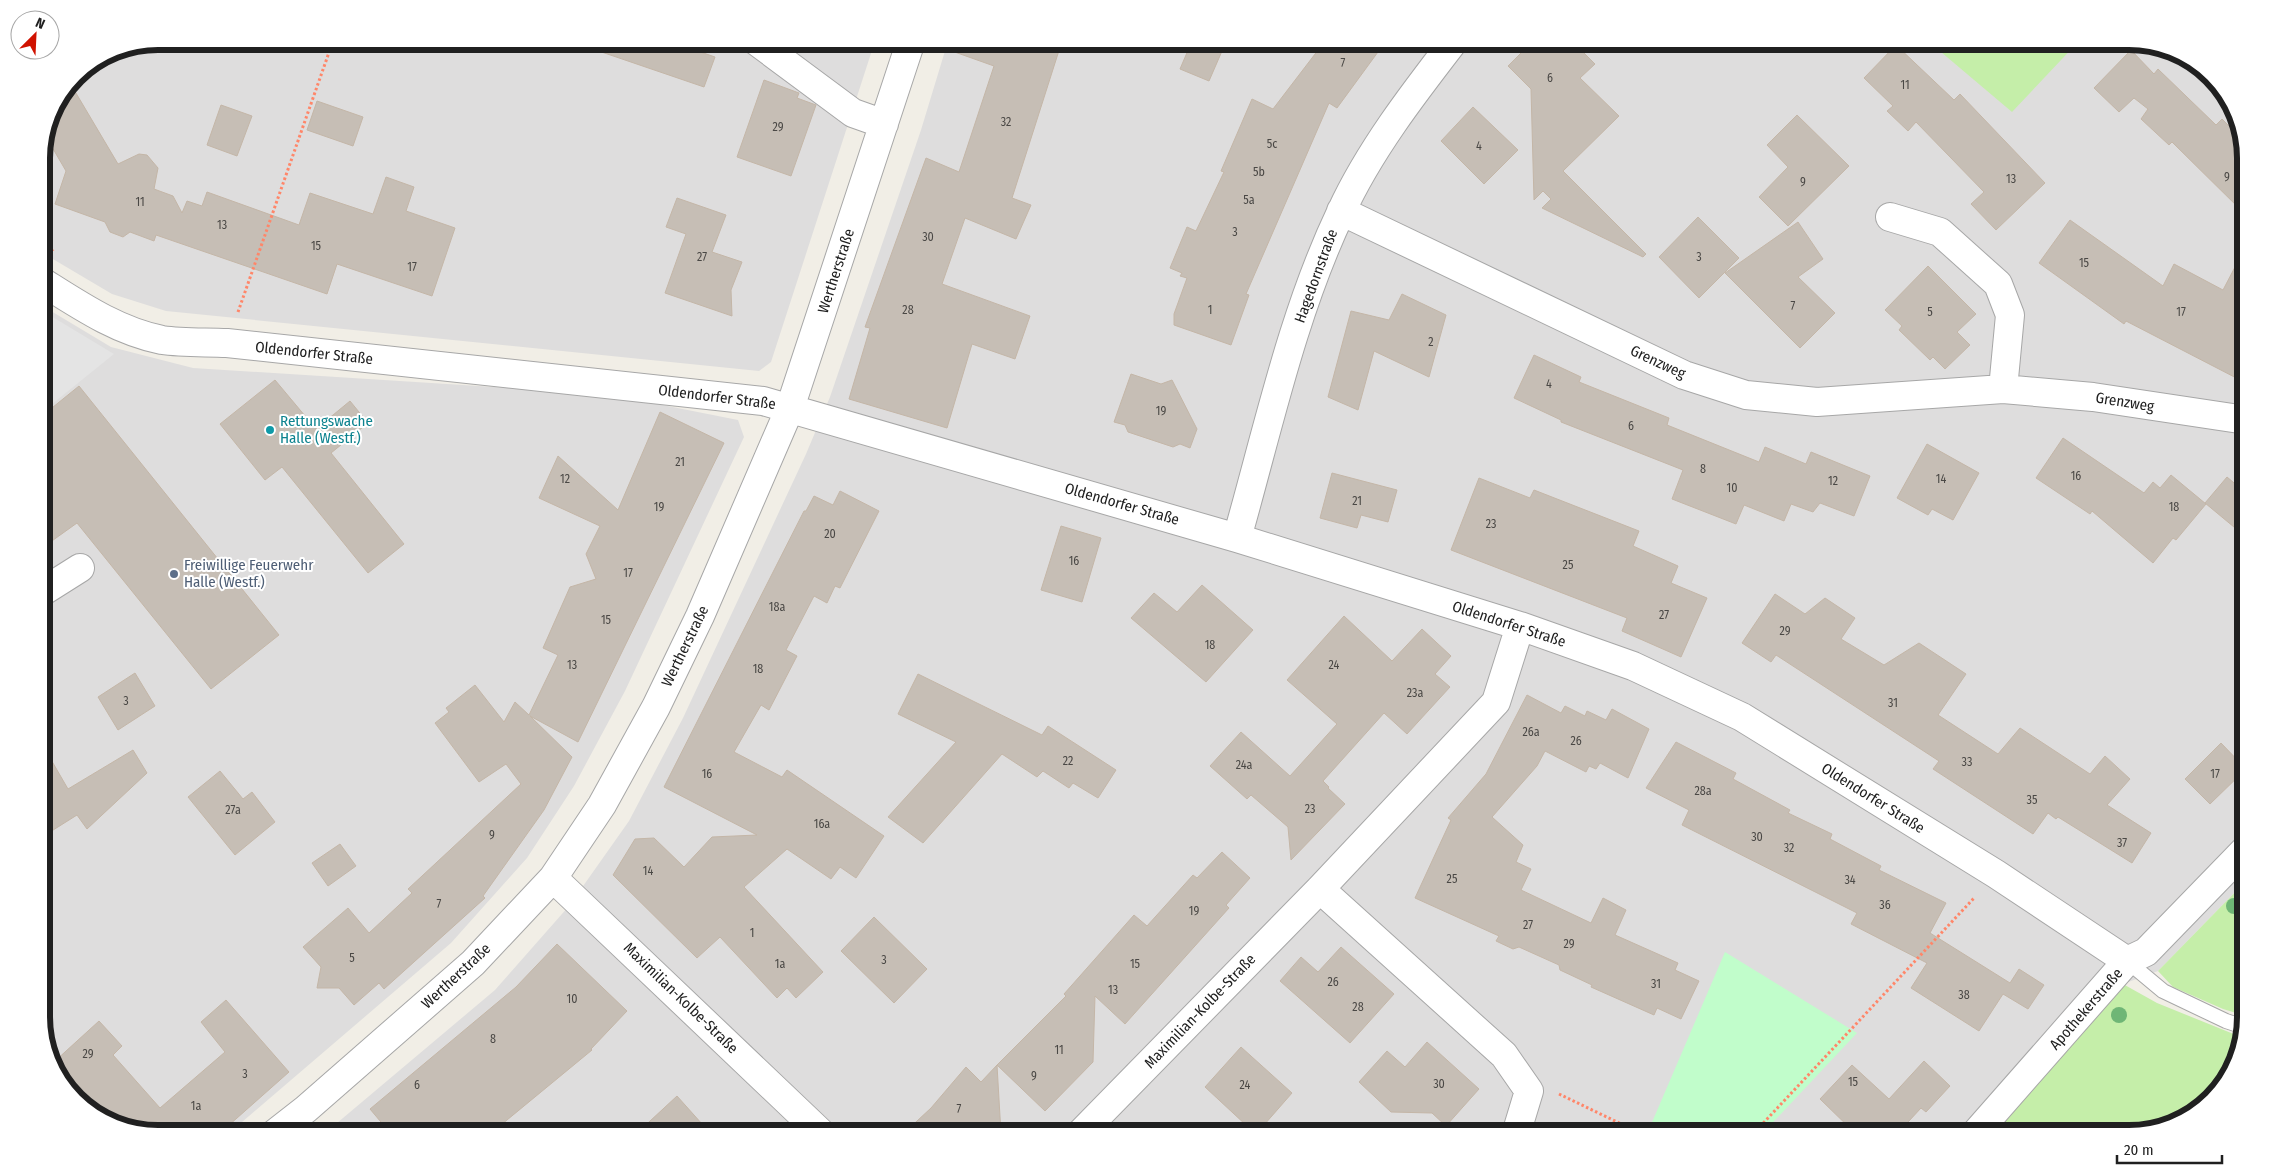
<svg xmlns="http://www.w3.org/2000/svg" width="2287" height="1175" viewBox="0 0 2287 1175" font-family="'Fira Sans Condensed',sans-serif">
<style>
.residential{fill:#dedddd}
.grass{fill:#c5eea9}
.park{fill:#c1fdcb}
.parking{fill:#e4e4e4}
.building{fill:#c6beb5;stroke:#c4b6a7}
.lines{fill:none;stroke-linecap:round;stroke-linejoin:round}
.service-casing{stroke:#a7a7a7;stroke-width:16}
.minor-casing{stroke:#a7a7a7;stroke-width:30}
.path{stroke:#ff8669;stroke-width:3;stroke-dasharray:2.5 2.5;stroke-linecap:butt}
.service{stroke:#fff;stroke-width:14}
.minor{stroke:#fff;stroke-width:28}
.tree{fill:#6fb676}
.culture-dot{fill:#0f9aa8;stroke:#fff;stroke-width:2}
.service-dot{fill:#5c6f8a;stroke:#fff;stroke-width:2}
.labels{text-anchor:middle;stroke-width:4;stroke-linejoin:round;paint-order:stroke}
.number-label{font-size:12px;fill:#4a4845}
.street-label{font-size:15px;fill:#202020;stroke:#fff}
.culture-label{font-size:15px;fill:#0d838f;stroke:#fff;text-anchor:start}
.service-label{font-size:15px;fill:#4e5e75;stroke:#fff;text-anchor:start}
.rim{fill:none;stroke:#202020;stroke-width:6}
</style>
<rect width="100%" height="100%" fill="#f1eee6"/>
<path class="residential" d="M158,41H875L771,362L759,371L166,311L112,294L41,252V150L53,106L76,75L113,50Z
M948,41H2129L2181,53L2226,93L2246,150V881L2158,971L2123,984L1986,1134H324L495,990L569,906L629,821L683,718L806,454L830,397L921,130Z
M41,305L111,347L193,368L607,394L738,420L744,437L625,691L574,786L527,858L451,943L228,1134H158L106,1122L61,1082L42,1025Z"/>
<path class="grass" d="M1928,41H2079L2012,112Z
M2246,881V1016L2223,1009L2173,987L2158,971Z
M2123,984L2157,1003L2241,1037L2234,1069L2188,1118L2130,1134H1986Z"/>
<path class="park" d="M1725,952L1857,1033L1762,1134H1647Z"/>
<path class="parking" d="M41,310L114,354L41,413Z"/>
<path class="building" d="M585,41H669L715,57L704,87L584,46Z
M935,41H1062L1012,198L1031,205L1016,239L965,218L942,284L1030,316L1015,359L972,344L947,428L849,399L870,328L865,327L926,158L959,172L994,66L935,45Z
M1192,41H1210L1222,51L1209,81L1180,69Z
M1325,41H1386L1337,108L1329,103L1246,294L1249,295L1231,345L1174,325V314L1187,278L1180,276L1182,273L1170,268L1187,227L1196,231L1224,172L1221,171L1252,99L1273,109Z
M1533,41H1572L1595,64L1580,78L1619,116L1563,171L1646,254L1643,257L1542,208L1551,199L1543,191L1534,200L1531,89L1508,66Z
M1896,45L1954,100L1960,94L2045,183L1996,230L1971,204L1984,192L1916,122L1908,131L1887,111L1893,106L1864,78Z
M2131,50L2154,74L2158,69L2216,125L2222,119L2242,139L2246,150V215L2172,142L2169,145L2141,119L2148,109L2134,98L2119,112L2094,88Z
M764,80L799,93L797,98L816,105L791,176L737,157Z
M70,83L118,164L139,154L147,155L158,168L154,189L173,196L182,213L187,201L202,206L207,192L299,225L310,193L373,214L386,177L414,187L406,211L455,228L432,296L337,264L327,294L156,235L154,241L130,232L123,237L110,232L105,222L55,204L66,171L45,135L53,106Z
M317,101L363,117L353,146L307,130Z
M221,105L252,116L237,156L207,145Z
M1473,107L1518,150L1484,184L1441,141Z
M1797,115L1849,166L1788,226L1759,197L1788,167L1767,145Z
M677,198L726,215L712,252L742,262L731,290L732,316L665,293L686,234L666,227Z
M1698,217L1739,258L1699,298L1659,257Z
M2070,220L2163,286L2174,264L2223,290L2246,246V383L2126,321L2124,324L2039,263Z
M1798,222L1823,259L1798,277L1835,313L1800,348L1725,273Z
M1928,266L1976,314L1957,332L1970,345L1945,369L1933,357L1930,360L1899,330L1902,326L1885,310Z
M1402,294L1446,315L1429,377L1374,351L1358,410L1328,397L1351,311L1389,320Z
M1534,355L1581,377L1579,382L1669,418L1667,425L1759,462L1765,447L1806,464L1811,452L1870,476L1854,516L1820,503L1813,512L1791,504L1784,521L1744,505L1736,524L1672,499L1683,470L1561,422V420L1514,398Z
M1131,374L1161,384L1172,380L1197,429L1190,448L1180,444L1173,447L1128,432L1125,425L1114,422Z
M275,380L316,429L350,401L368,423L331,453L404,544L368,573L282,467L265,480L220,424Z
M79,386L279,635L211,689L77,523L42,548V416Z
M660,412L724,443L578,742L530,716L572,757L544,810L483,896L485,898L384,989L379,983L354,1005L339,988H317L321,967L303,947L348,908L369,933L412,893L408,889L521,784L506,764L479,782L435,723L449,712L446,708L475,685L504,722L515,702L529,715L558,655L543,648L570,587L596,579L586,554L600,526L539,498L558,456L618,510Z
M2063,438L2144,493L2153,482L2160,488L2171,475L2206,504L2176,540L2173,538L2153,563L2092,511L2090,514L2036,478Z
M1927,444L1979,473L1953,520L1932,509L1928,515L1897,498Z
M1332,473L1397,490L1388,522L1361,515L1357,528L1320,518Z
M2227,477L2246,493V537L2205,503Z
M1479,478L1530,498L1534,490L1639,531L1633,546L1678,566L1671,583L1707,598L1681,657L1622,631L1627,618L1451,550Z
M840,491L879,511L840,588L835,586L827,603L814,596L786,650L797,656L769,710L761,705L734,752L782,777L787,770L884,836L856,878L840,867L831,879L787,849L744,887L823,972L796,998L787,988L777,998L720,937L697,958L613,875L635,839L654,838L684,867L712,837L757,835L664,787L804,511H806L814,496L833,505Z
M1061,526L1101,538L1082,602L1041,590Z
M1202,585L1253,630L1206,682L1131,618L1154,593L1177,612Z
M1775,594L1805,614L1825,598L1855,618L1841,639L1884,665L1919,643L1966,674L1938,715L1998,754L2020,728L2090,774L2105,756L2130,779L2107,805L2151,833L2132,863L2058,817L2056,819L2048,813L2033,834L1933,769L1939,761L1776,655L1771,662L1742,643Z
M1344,616L1392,661L1422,629L1451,656L1435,674L1450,687L1407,734L1384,713L1323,781L1329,787L1328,788L1345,804L1291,860L1288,827L1251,795L1247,799L1210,766L1241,732L1290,776L1337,724L1287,680Z
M135,673L155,706L118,730L98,697Z
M918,674L1042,735L1048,726L1116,770L1098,798L1073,783L1069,788L1043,771L1037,777L1002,754L923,843L888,817L956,742L898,714Z
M1527,695L1561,713L1565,706L1585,716L1587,711L1606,720L1612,709L1649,729L1628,778L1600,763L1596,769L1589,766L1586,772L1545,751L1537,766L1492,817L1523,845L1516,862L1531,869L1521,890L1591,923L1603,898L1626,910L1615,935L1678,963L1675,970L1699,981L1681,1019L1657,1008L1654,1015L1591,987L1592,985L1560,970L1559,965L1519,947L1513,949L1496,941L1499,936L1415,898L1451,820L1448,818L1486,774Z
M1676,742L1736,773L1733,779L1790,810L1788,813L1832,834L1830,839L1881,866L1879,870L1946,903L1930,933L2010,983L2019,969L2044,985L2028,1009L2003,994L1979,1031L1911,988L1927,963L1851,924L1857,913L1682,825L1689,810L1646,788Z
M2221,743L2246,769L2210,804L2185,779Z
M42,744L68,789L133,750L147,773L87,829L77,815L42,837Z
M220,771L243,799L252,792L275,822L235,855L188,797Z
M340,844L356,866L328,886L312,863Z
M1222,852L1250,878L1226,905L1229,908L1125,1024L1095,996L1093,1062L1045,1111L997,1065L1066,996L1064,994L1134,915L1147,926L1193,875L1197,878Z
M874,917L927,969L894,1003L841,951Z
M557,944L627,1011L591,1049L592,1050L490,1134H391L370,1109L516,987Z
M1341,947L1394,994L1350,1043L1280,981L1301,957L1318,972Z
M226,1000L289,1072L219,1134H158L106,1122L84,1103L58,1074L54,1062L99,1021L122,1046L113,1055L160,1108L225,1052L201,1022Z
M1427,1042L1479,1089L1446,1126L1432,1113L1391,1112L1359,1082L1387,1051L1405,1067Z
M1241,1047L1292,1093L1264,1125L1247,1126L1205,1087Z
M1924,1061L1950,1086L1926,1112L1921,1108L1897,1134H1856L1820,1099L1852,1065L1889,1099Z
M997,1065L1001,1134H903L931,1108L966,1067L981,1082Z
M677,1096L711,1134H636Z"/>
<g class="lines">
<defs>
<path id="service" d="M2127,961L2163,991L2226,1021L2244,1027"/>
<path id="minor" d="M756,41L853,113L884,124
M1341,211L1684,375L1746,395L1817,402L2003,389L2093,397L2246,420
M1890,217L1940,232L1998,284L2010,315L2003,389
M41,281C79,305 117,331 162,340C182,343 205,342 227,343L763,401L1237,538L1520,626L1633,666L1742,717L1996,874L2127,961
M1237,538C1268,429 1292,315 1341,212C1369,151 1413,94 1454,41
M42,592L80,568
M553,878L822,1134
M1320,889L1504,1055L1529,1091L1516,1134
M274,1134L306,1109L473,963L553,878L602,805L656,707L700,616L790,408L911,41
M1080,1134L1320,889L1496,702L1520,626
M1975,1134L2127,961L2146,952L2246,849"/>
</defs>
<use href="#service" class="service-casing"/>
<use href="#minor" class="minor-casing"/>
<path class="path" d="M41,228L53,251
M238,312L333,41
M1559,1094L1642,1134
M1753,1134L1975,897"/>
<use href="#service" class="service"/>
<use href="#minor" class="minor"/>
</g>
<g class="tree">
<circle cx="2234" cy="906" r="8"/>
<circle cx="2119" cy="1015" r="8"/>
</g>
<circle class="culture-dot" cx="270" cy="430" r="5"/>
<circle class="service-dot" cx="174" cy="574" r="5"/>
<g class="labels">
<g class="number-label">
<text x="1343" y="67">7</text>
<text x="1550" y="82">6</text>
<text x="1905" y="89">11</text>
<text x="1006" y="126">32</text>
<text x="778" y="131">29</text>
<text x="1272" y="148">5c</text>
<text x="1479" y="150">4</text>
<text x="1259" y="176">5b</text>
<text x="2227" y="181">9</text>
<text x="2011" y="183">13</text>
<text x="1803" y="186">9</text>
<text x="1249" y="204">5a</text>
<text x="140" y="206">11</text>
<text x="222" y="229">13</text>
<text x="1235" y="236">3</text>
<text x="928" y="241">30</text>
<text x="316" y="250">15</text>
<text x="702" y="261">27</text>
<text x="1699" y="261">3</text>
<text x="2084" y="267">15</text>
<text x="412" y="271">17</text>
<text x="1793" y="310">7</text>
<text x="908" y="314">28</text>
<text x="1210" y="314">1</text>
<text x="1930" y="316">5</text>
<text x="2181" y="316">17</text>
<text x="1431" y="346">2</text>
<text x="1549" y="388">4</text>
<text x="1161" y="415">19</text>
<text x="1631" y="430">6</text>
<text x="680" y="466">21</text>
<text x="1703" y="473">8</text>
<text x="2076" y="480">16</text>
<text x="565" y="483">12</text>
<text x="1941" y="483">14</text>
<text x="1833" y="485">12</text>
<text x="1732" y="492">10</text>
<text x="1357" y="505">21</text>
<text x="659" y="511">19</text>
<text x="2174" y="511">18</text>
<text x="1491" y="528">23</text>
<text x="830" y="538">20</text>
<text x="1074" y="565">16</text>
<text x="1568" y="569">25</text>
<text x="628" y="577">17</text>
<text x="777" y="611">18a</text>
<text x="1664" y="619">27</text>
<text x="606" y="624">15</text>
<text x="1785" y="635">29</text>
<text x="1210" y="649">18</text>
<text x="572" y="669">13</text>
<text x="1334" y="669">24</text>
<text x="758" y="673">18</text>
<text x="1415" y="697">23a</text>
<text x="126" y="705">3</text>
<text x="1893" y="707">31</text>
<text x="1531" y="736">26a</text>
<text x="1576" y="745">26</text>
<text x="1068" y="765">22</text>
<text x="1967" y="766">33</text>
<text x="1244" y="769">24a</text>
<text x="707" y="778">16</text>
<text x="2215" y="778">17</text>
<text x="1703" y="795">28a</text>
<text x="2032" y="804">35</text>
<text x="1310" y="813">23</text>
<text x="233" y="814">27a</text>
<text x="822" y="828">16a</text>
<text x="492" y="839">9</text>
<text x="1757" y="841">30</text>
<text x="2122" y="847">37</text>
<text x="1789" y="852">32</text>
<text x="648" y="875">14</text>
<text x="1452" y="883">25</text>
<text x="1850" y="884">34</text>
<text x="439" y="908">7</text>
<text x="1885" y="909">36</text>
<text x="1194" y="915">19</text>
<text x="1528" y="929">27</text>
<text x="752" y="937">1</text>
<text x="1569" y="948">29</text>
<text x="352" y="962">5</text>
<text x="884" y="964">3</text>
<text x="780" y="968">1a</text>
<text x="1135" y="968">15</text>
<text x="1333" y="986">26</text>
<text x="1656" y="988">31</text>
<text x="1113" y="994">13</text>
<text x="1964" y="999">38</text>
<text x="572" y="1003">10</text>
<text x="1358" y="1011">28</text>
<text x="493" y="1043">8</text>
<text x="1059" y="1054">11</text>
<text x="88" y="1058">29</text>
<text x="245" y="1078">3</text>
<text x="1034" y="1080">9</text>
<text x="1853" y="1086">15</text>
<text x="1439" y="1088">30</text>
<text x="417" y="1089">6</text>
<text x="1245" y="1089">24</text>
<text x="196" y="1110">1a</text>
<text x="959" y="1113">7</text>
</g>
<g class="street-label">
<text transform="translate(836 271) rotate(-72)" y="5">Wertherstraße</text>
<text transform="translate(1316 276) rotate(-70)" y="5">Hagedornstraße</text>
<text transform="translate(314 353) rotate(6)" y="5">Oldendorfer Straße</text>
<text transform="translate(1658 362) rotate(25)" y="5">Grenzweg</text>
<text transform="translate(717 397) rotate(7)" y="5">Oldendorfer Straße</text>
<text transform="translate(2125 402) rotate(9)" y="5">Grenzweg</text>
<text transform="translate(1122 504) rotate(16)" y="5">Oldendorfer Straße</text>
<text transform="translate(1509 624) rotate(18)" y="5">Oldendorfer Straße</text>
<text transform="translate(685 646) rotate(-64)" y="5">Wertherstraße</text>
<text transform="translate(1873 798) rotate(32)" y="5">Oldendorfer Straße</text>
<text transform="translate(456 976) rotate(-43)" y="5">Wertherstraße</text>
<text transform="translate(681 998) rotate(44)" y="5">Maximilian-Kolbe-Straße</text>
<text transform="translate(2086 1009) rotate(-49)" y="5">Apothekerstraße</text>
<text transform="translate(1200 1011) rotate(-46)" y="5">Maximilian-Kolbe-Straße</text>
</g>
<g class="culture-label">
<text x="280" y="426">Rettungswache<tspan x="280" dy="17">Halle (Westf.)</tspan></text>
</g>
<g class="service-label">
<text x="184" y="570">Freiwillige Feuerwehr<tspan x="184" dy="17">Halle (Westf.)</tspan></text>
</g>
</g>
<path d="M0 0H2287V1175H0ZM158 50H2129A108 108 0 0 1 2237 158V1017A108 108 0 0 1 2129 1125H158A108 108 0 0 1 50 1017V158A108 108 0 0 1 158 50Z" fill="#fff" fill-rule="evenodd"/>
<path class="rim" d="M158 50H2129A108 108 0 0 1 2237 158V1017A108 108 0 0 1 2129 1125H158A108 108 0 0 1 50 1017V158A108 108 0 0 1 158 50Z"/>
<g transform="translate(35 35) rotate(24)"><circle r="24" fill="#ffffff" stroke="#a6a6a6"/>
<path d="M0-4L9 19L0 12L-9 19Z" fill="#d01200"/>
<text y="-8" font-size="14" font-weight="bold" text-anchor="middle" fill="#202020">N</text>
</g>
<path d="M2117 1155v8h105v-8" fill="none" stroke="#202020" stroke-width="2.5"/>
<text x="2124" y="1155" font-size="15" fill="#202020" stroke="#ffffff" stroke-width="4" paint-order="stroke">20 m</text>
</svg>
